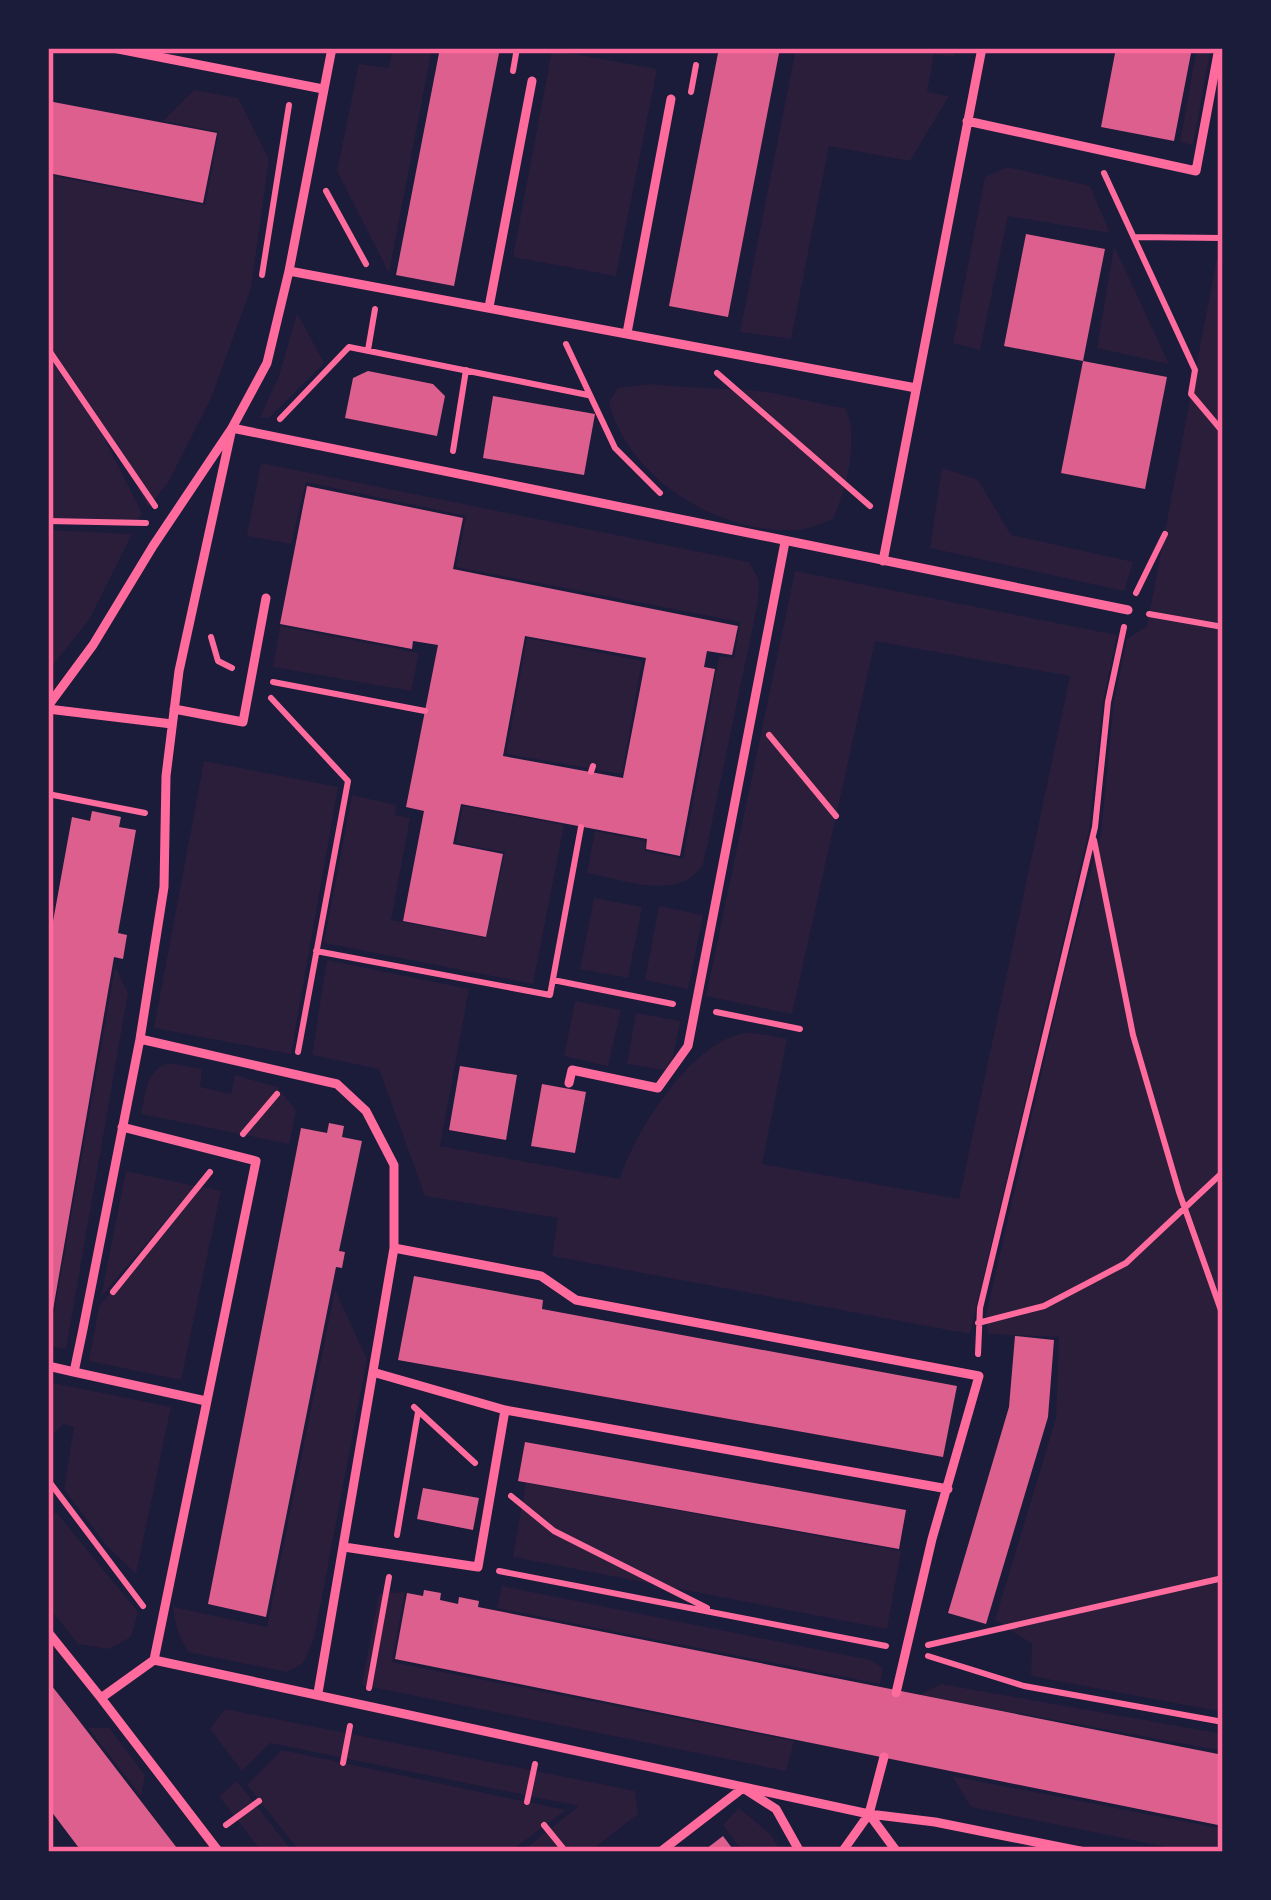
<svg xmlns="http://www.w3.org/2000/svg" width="1271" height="1900" viewBox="0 0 1271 1900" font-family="'DejaVu Sans',sans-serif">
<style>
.green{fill:#2a1e3b}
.building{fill:#dd5f8e;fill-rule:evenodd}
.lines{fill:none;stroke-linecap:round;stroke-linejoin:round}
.path{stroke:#ff6b9d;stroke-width:6}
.service{stroke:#ff6b9d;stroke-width:9}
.neatline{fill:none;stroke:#ff6b9d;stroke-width:4.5}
</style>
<rect width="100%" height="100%" fill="#1b1b3a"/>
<path class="green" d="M393,48H432L389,273L337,171L359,64L389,68Z
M796,48H952L955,57L934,54L927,92L949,96L910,161L829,146L791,339L740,332Z
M1197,48H1211L1193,145L1180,142Z
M552,50L657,69L616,276L513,257Z
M194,90L238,98L269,159L251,288L212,396L168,483L148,507L104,426L48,343V175L205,205L219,132L163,121Z
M1007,167L1090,186L1110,233L1008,216L980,350L953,343L985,177Z
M1223,226V1712L1031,1676L1032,1644L995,1620L1056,1418L1059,1337L988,1334L986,1315L1065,971L1101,833L1114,701L1127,639L1147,626Z
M1114,246L1169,364L1097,348Z
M297,313L324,363L269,418L260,417L279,376Z
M48,355L100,430L142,513L134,525L48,523Z
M650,384C686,388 722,388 758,391C787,394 816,404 845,408C860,437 846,490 833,519C822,523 809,529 797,530C720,535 628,479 609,402L618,388Z
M261,463L749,562L759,580L758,602L703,865C678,902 624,880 587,873L595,831L645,841V851L683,859L719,656L734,658L740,622L456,567L466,516L306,482L291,544L247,536Z
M942,468L978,480L1011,535L1133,562L1124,591L930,548Z
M48,530L132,534L89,620L48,671Z
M795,571L1117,635L1103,701L1089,830L970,1334L552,1256L558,1218L425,1196L379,1069L312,1055L327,960L469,989L440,1146L620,1179C634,1132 695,1036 748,1033C760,1033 775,1037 787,1039L762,1164L959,1199L1070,676L875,641L792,1014L706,996Z
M280,626L419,653L411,691L273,667Z
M527,638L642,661L622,774L506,754Z
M204,761L338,787L291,1054L154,1028Z
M352,795L396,805L395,815L410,818L391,920L486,938L505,852L456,843L463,806L564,825L533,984L324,943Z
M594,898L642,907L628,978L580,969Z
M659,906L703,915L688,989L645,980Z
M115,967L128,993L66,1349L48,1346V1313H54Z
M575,1001L621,1010L608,1066L564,1056Z
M636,1013L680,1021L670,1071L627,1064Z
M168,1063L202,1069L200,1087L231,1094L235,1075L277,1087L296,1110L289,1144L141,1114C146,1092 146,1071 168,1063Z
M126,1171L195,1186L101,1297Z
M203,1187L221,1191L181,1380L89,1361L99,1306Z
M335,1290L367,1359L314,1639L303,1663L287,1672L188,1652L177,1630L173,1607L267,1627Z
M48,1382L171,1407L136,1574L106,1545L64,1489L74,1427L63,1424L48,1440Z
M526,1483L901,1551L887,1629L513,1557Z
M56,1512L138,1612L131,1637L109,1649L78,1644L48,1606V1516Z
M502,1586L870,1660L883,1668L880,1684L497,1608Z
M405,1592L392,1662L794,1741L786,1771L362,1685L379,1594Z
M941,1684L1223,1734V1751L919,1695Z
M225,1709L635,1791L638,1814L589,1852H521L579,1806L270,1743L242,1771L210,1729Z
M88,1728H109L145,1775L141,1796Z
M282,1750L527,1802L566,1810L509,1852H300L247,1785Z
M952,1776L1223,1829V1852H1191L971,1807Z
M237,1781L293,1852H262L219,1796Z
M739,1808L771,1835L781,1852H743L723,1825Z"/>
<path class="building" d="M440,48H500L454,286L396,275Z
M719,48H780L728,317L669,306Z
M1116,48H1192L1174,141L1101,127Z
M48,101L217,133L203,203L48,173Z
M1026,234L1105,249L1083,361L1004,346Z
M1083,361L1167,377L1145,489L1061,473Z
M368,371L433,384L445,396L437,436L345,418L353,378Z
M493,396L595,414L584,475L483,458Z
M307,486L463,518L453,569L738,626L732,655L707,651L704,667L715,669L680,856L646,849L647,839L461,804L453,844L503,854L486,937L403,921L424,811L406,807L438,645L413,641L412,649L280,624ZM525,636L646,658L623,778L503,756Z
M92,811L121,817L119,827L136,830L118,933L127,935L123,959L114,957L53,1310H48V949L72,817L90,821Z
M460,1066L517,1075L506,1140L449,1130Z
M542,1084L586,1092L575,1153L531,1146Z
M329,1123L344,1126L342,1137L362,1141L339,1251L345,1252L342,1268L336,1267L266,1617L208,1604L301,1128L327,1133Z
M414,1276L543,1300L542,1309L957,1386L943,1457L398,1360Z
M1015,1336L1054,1340L1048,1417L986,1624L948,1613L1009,1407Z
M525,1442L906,1510L899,1549L518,1481Z
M423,1488L479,1498L473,1530L417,1519Z
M424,1590L441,1593L440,1600L458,1604L459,1597L479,1601L478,1607L1223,1755V1826L395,1659L407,1593L423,1596Z
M48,1681L77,1718L180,1852H82L48,1807Z
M723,1836L735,1852H702Z"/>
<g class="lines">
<path class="path" d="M513,71L517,48
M691,92L696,65
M1104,173L1195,370L1191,394L1223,432
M326,191L366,264
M1134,237L1223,238
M262,275L289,105
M566,344L615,448L660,493
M48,349L155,506
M368,350L375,309
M717,373L870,506
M280,419L349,347L588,395
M453,451L466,370
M48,521L146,523
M1136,593L1165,534
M1149,614L1223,627
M211,637L218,661L232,668
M273,682L425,711
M271,698L348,781L298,1052
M769,735L836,816
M591,772L593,766
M48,794L145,813
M1094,840L1133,1035L1179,1192L1223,1316
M316,951L550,995L581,827
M553,980L673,1004
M716,1012L800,1029
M243,1134L277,1094
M113,1292L210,1172
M978,1323L1044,1306L1126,1263L1223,1172
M978,1354L980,1308L1095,827L1108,702L1124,627
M414,1407L475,1463
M48,1480L143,1606
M511,1496L554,1531L707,1608
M397,1535L418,1412
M499,1571L886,1646
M928,1645L1223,1578
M928,1656L1024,1686L1223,1722
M369,1688L389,1577
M343,1763L350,1726
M527,1802L535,1764
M226,1825L259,1801
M544,1825L566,1852"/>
<path class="service" d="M113,48L323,89
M967,121L1196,171L1219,48
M289,271L916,388
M489,307L532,81
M627,333L671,99
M883,561L982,48
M48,706L93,645L153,546L232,428L267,363L289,271L332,48
M48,709L172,724
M174,709L243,722L266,598
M140,1039L337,1084L366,1111L394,1165V1248L318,1693
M569,1083L572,1070L658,1088L688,1046L785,542
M122,1127L256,1161L154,1660
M394,1248L541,1276L576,1300L979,1376L932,1539L896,1693
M48,1366L74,1372L83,1329L140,1039L164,887L166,776L179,671L232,428L1128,610
M74,1372L206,1401
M376,1373L505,1410L948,1489
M344,1547L478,1567L505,1410
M48,1632L101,1698L154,1660L869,1814L935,1822L1085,1852
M101,1698L219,1852
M869,1814L897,1852
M660,1852L743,1788L776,1809L800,1852
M842,1852L869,1814L884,1757"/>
</g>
<rect width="1271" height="1900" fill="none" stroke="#1b1b3a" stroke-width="102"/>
<rect x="51" y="51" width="1169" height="1798" class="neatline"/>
</svg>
